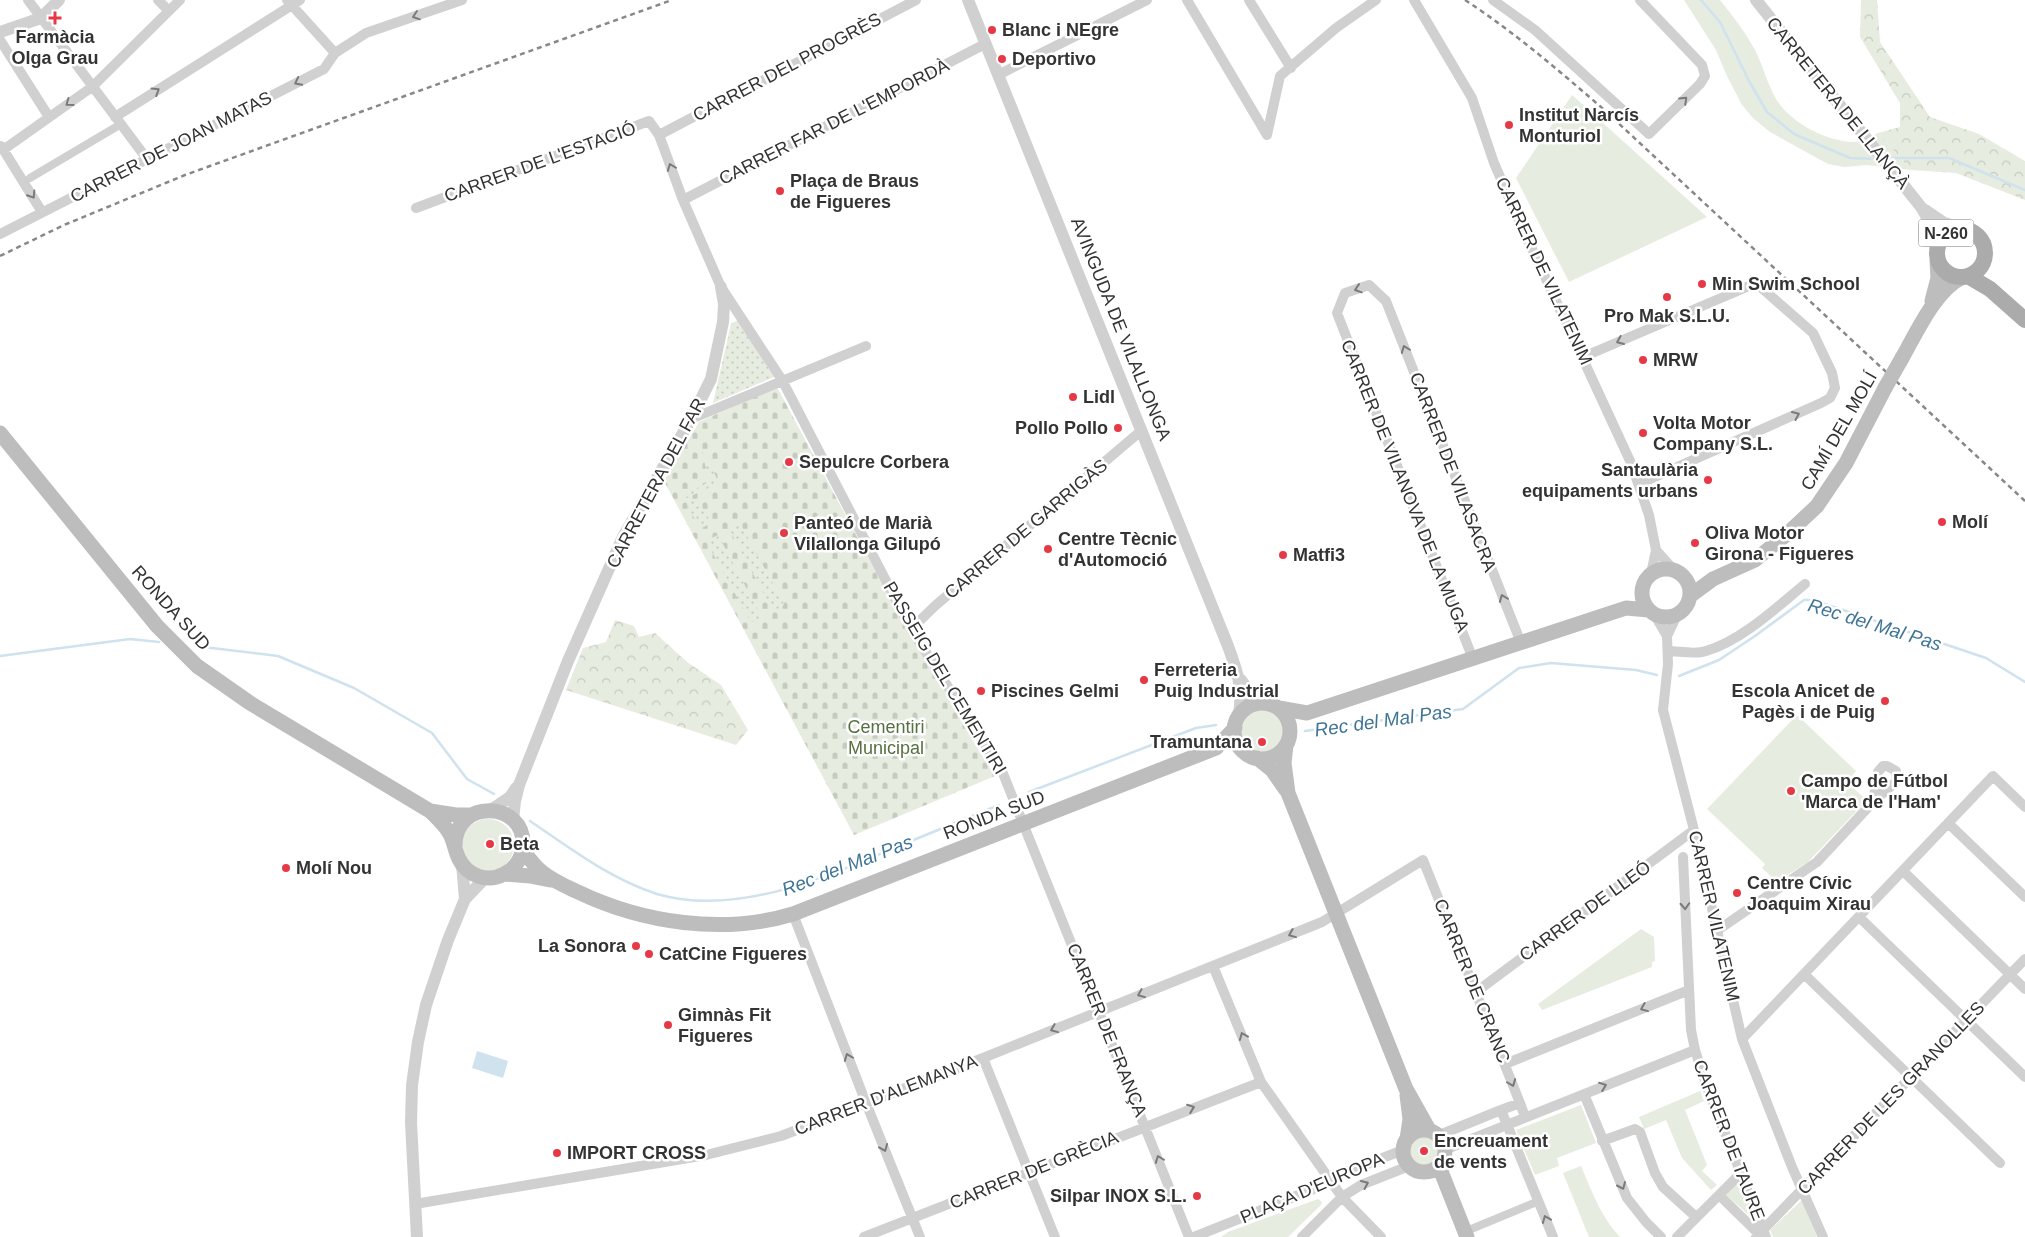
<svg xmlns="http://www.w3.org/2000/svg" width="2025" height="1237" viewBox="0 0 2025 1237" font-family="Helvetica,sans-serif">
<style>
.green{fill:#e6ecdf}
.forest{fill:url(#forest-crowns)}
.cemetery{fill:url(#cemetery-stones)}
.garden{fill:url(#garden-dots)}
.water{fill:#cfe2ee}
.lines{fill:none;stroke-linecap:round;stroke-linejoin:round}
.stream{stroke:#cfe2ee;stroke-width:2.5}
.pedestrian{stroke:#d0d0d0;stroke-width:8}
.minor{stroke:#d0d0d0;stroke-width:10}
.tertiary{stroke:#d0d0d0;stroke-width:12}
.secondary{stroke:#bdbdbd;stroke-width:15}
.primary{stroke:#ababab;stroke-width:16}
.rail{stroke:#888;stroke-width:2.5;stroke-dasharray:5 4;stroke-linecap:butt}
.secondary-bridge{stroke:#bdbdbd;stroke-width:15}
.oneway{stroke:#7a7a7a}
.poi-dot{fill:#e63946;stroke:#fff;stroke-width:2}
.labels{text-anchor:middle;stroke-width:5;stroke-linejoin:round;paint-order:stroke}
.shield{fill:#fff;stroke:#707070;stroke-width:1}
.shield-label{font-size:16px;font-weight:bold;fill:#333}
.poi-label{font-size:18px;font-weight:bold;fill:#333;stroke:#fff;text-anchor:start}
.street-label{font-size:18px;fill:#333;stroke:#fff}
.park-label{font-size:18px;fill:#56703f;stroke:#fff}
.water-label{font-size:19px;font-style:italic;fill:#3f7597;stroke:#fff}
</style>
<defs>
<pattern id="forest-crowns" width="20" height="18" patternUnits="userSpaceOnUse" patternTransform="scale(1.25)"><rect width="20" height="18" fill="#e6ecdf"/><path d="M2 6a3 3 0 1 1 6 0M12 15a3 3 0 1 1 6 0" fill="none" stroke="#c6cbc0"/></pattern>
<pattern id="cemetery-stones" width="16" height="16" patternUnits="userSpaceOnUse" patternTransform="scale(1.25)"><rect width="16" height="16" fill="#e6ecdf"/><path d="M2 7V4a2 2 0 0 1 4 0v3zM10 15v-3a2 2 0 0 1 4 0v3z" fill="#c6cbc0"/></pattern>
<pattern id="garden-dots" width="8" height="8" patternUnits="userSpaceOnUse" patternTransform="scale(1.25)"><rect width="8" height="8" fill="#e6ecdf"/><path d="M2 2h.1M6 6h.1" fill="none" stroke="#c6cbc0" stroke-width="1.8" stroke-linecap="round"/></pattern>
</defs>
<rect width="100%" height="100%" fill="#fff"/>
<path class="green" d="M1684,0H1720C1733,16 1745,32 1755,50C1763,66 1767,83 1776,99C1791,123 1825,141 1853,142C1861,142 1871,136 1878,133L1911,170L1867,165L1844,167L1828,164L1770,132L1753,118L1742,105L1727,76L1716,50Z
M1572,95L1707,217L1569,282L1516,178Z
M1240 730a22 22 0 1 1 44 0a22 22 0 1 1-44 0Z
M1797,715L1856,771L1846,782L1867,800L1808,862L1777,882L1762,868L1765,864L1707,809Z
M462 845a26 26 0 1 1 52 0a26 26 0 1 1-52 0Z
M1641,929L1654,937L1655,961L1652,962V967L1542,1010L1538,1004Z
M1700,1091L1704,1101L1685,1110L1707,1165L1702,1171L1717,1185L1711,1190L1682,1158L1666,1120L1644,1129L1639,1117Z
M1581,1105L1596,1143L1557,1158L1559,1166L1535,1175L1516,1130Z
M1409 1151a15 15 0 1 1 30 0a15 15 0 1 1-30 0Z
M1581,1166C1592,1192 1601,1217 1620,1237H1589L1563,1173Z
M1738,1182L1752,1214L1750,1216L1726,1195Z
M1318,1199L1322,1202L1321,1205L1288,1237H1221L1228,1232Z
M1802,1200L1817,1237H1773L1770,1230Z"/>
<path class="forest" d="M1861,0H1877L1880,42L1930,117L1979,134L2025,161V200L1956,173L1911,170L1878,133L1900,127V103L1860,37Z
M615,620L634,626L639,637L655,633L687,662L721,685L748,730L736,745L566,690L583,648L606,642Z"/>
<path class="cemetery" d="M777,387L910,636L975,739L973,741L995,776L854,835L664,481L699,422Z"/>
<path class="garden" d="M738,320L774,377L713,403L731,324Z
M702,451L718,480L716,484L685,499L683,496L712,480L706,469Z
M697,498L711,523L700,529L687,505Z
M740,523L784,604L783,606L773,611L729,529Z
M718,535L762,617L753,622L750,621L706,541Z"/>
<path class="water" d="M477,1051L508,1061L503,1078L472,1068Z"/>
<g class="lines">
<path class="stream" d="M1701,0L1720,22L1749,81L1767,112L1794,134L1850,158L1877,159
M1887,158H1949L2025,190
M195,646L278,656L354,688L432,733L467,779L494,794
M0,656L130,639L159,642
M1679,676L1719,660L1755,636L1804,600H1813L1986,658L2025,682
M1305,731L1463,709L1519,668L1551,663L1636,670L1657,675
M1029,792L1196,728L1216,725
M530,821C570,848 610,879 657,894C735,917 824,878 894,848C929,834 964,819 999,805"/>
<path class="pedestrian" d="M30,178L116,127
M1464,1232L1539,1201"/>
<path class="minor" d="M28,0L147,159
M158,0L168,10
M287,0L335,53
M1187,0L1267,135
M1249,0L1291,68
M1414,0L1472,98L1494,163L1521,225L1631,463L1649,515L1656,550L1651,574
M1493,0L1535,30L1649,134L1700,84L1705,76L1702,65L1640,0
M0,40L49,117
M998,75L1147,0
M115,117L300,0
M659,135L916,0
M1267,135L1280,76L1336,28L1376,0
M1,146L42,212
M3,150L92,87L180,0
M683,200L985,44
M416,208L649,121L659,135L683,200L721,287L782,380L911,629L1002,771L1189,1237
M0,234L324,69L335,53L366,33L462,0
M1583,357L1756,283L1813,333L1832,373L1835,388L1830,398L1821,403L1639,484
M691,419L866,346
M1656,550L1673,569
M1654,614L1667,636L1668,664L1663,710L1694,830L1742,1039L1792,1167L1823,1237
M911,629L936,605L1142,430
M1667,636L1677,615
M1668,651C1679,651 1695,655 1706,651C1741,641 1777,607 1805,584
M1473,659L1337,313L1345,293L1369,285L1386,301L1521,643
M1948,823L2025,897
M1683,857L1691,1030L1695,1050L1708,1090L1766,1237
M1903,871L2025,989
M793,914L866,1103L920,1237
M1859,917L2025,1077
M1718,930L1817,862L1873,802L1897,781L1896,771L1887,766H1883L1878,772L1873,802
M1213,966L1261,1082L1342,1197L1381,1237
M1804,974L2000,1163
M1476,992L1694,830
M1742,1039L1993,776L2025,807
M983,1058L1055,1237
M1505,1064L1689,990
M1584,1094L1627,1198L1646,1222L1661,1237
M1525,1117L1520,1103L1501,1110L1553,1237
M1437,1136L1501,1110
M1602,1141L1635,1129L1640,1132L1655,1173L1663,1187L1696,1217
M1444,1150L1695,1050
M1719,1195L1759,1234
M415,1204L706,1155L781,1136L983,1058L1322,922L1423,860L1520,1103
M864,1237L1261,1082
M1194,1237L1321,1186L1329,1179L1403,1150
M1302,1237L1342,1197L1361,1185L1409,1166
M1677,1237L1741,1173
M1756,1237L2025,959"/>
<path class="tertiary" d="M968,0L1228,646C1238,674 1243,687 1239,716
M1756,0L1921,207C1930,222 1935,234 1936,252
M0,32L41,18L59,0
M1925,210L1944,223L1966,229
M1241,680L1253,697L1266,703
M491,810L510,797L516,788
M513,820L515,801L519,785L568,661L623,537L691,419L711,379L723,322L724,304L721,287
M462,864L465,899
M417,1237L411,1123L412,1085L418,1042L426,1005L448,940L465,899L485,878"/>
<path class="secondary" d="M1932,301L1938,278L1937,261
M1902,358C1917,332 1935,290 1963,277
M0,433L157,626L197,666L250,703L430,811C437,818 445,825 450,834C454,842 455,851 459,859C467,876 488,883 504,874C515,869 522,858 523,846C526,801 455,797 455,846
M1642 593a24 24 0 1 1 48 0a24 24 0 1 1-48 0Z
M1690,596L1713,579L1755,560L1786,535L1817,506L1846,463L1885,388
M1234 731a28 28 0 1 1 56 0a28 28 0 1 1-56 0Z
M1279,708L1307,713L1626,608L1649,610
M1286,745L1284,763L1288,793L1406,1089L1429,1130
M1257,758L1272,770L1286,790
M430,811L456,815H471
M522,849C528,857 534,866 542,872C553,881 565,886 578,892C643,923 723,935 793,914L1216,748L1235,728
M504,874L530,876L550,880
M1403 1151a21 21 0 1 1 42 0a21 21 0 1 1-42 0Z
M1407,1139L1410,1119L1407,1095
M1441,1164L1442,1174L1467,1237"/>
<path class="primary" d="M1937 253a24 24 0 1 1 48 0a24 24 0 1 1-48 0Z
M1968,276L1990,289L2025,320"/>
<path class="rail" d="M1465,0C1514,32 1557,69 1601,107L2025,501
M0,256L64,225L185,175L672,0"/>
<path class="secondary-bridge" d="M1885,388L1902,358"/>
</g>
<defs><path id="oneway-chevron" d="M-2-3.5L2.5 0L-2 3.5" fill="none" stroke-width="1.6" stroke-linecap="round" stroke-linejoin="round" transform="scale(1.25)"/></defs>
<g class="oneway">
<use href="#oneway-chevron" transform="translate(416 16) rotate(161)"/>
<use href="#oneway-chevron" transform="translate(298 82) rotate(153)"/>
<use href="#oneway-chevron" transform="translate(156 91) rotate(-32)"/>
<use href="#oneway-chevron" transform="translate(1684 100) rotate(-44)"/>
<use href="#oneway-chevron" transform="translate(69 103) rotate(144)"/>
<use href="#oneway-chevron" transform="translate(671 167) rotate(-111)"/>
<use href="#oneway-chevron" transform="translate(32 195) rotate(57)"/>
<use href="#oneway-chevron" transform="translate(1358 289) rotate(162)"/>
<use href="#oneway-chevron" transform="translate(1620 341) rotate(157)"/>
<use href="#oneway-chevron" transform="translate(1405 349) rotate(-111)"/>
<use href="#oneway-chevron" transform="translate(1796 415) rotate(-24)"/>
<use href="#oneway-chevron" transform="translate(1503 598) rotate(-111)"/>
<use href="#oneway-chevron" transform="translate(1685 906) rotate(87)"/>
<use href="#oneway-chevron" transform="translate(1292 934) rotate(158)"/>
<use href="#oneway-chevron" transform="translate(1141 994) rotate(158)"/>
<use href="#oneway-chevron" transform="translate(1644 1008) rotate(158)"/>
<use href="#oneway-chevron" transform="translate(1054 1029) rotate(158)"/>
<use href="#oneway-chevron" transform="translate(1243 1036) rotate(-112)"/>
<use href="#oneway-chevron" transform="translate(848 1057) rotate(-111)"/>
<use href="#oneway-chevron" transform="translate(1512 1083) rotate(69)"/>
<use href="#oneway-chevron" transform="translate(1603 1086) rotate(-21)"/>
<use href="#oneway-chevron" transform="translate(1191 1108) rotate(-21)"/>
<use href="#oneway-chevron" transform="translate(884 1148) rotate(68)"/>
<use href="#oneway-chevron" transform="translate(1159 1159) rotate(-111)"/>
<use href="#oneway-chevron" transform="translate(1365 1184) rotate(-24)"/>
<use href="#oneway-chevron" transform="translate(1622 1186) rotate(66)"/>
<use href="#oneway-chevron" transform="translate(1546 1219) rotate(-112)"/>
</g>
<g class="poi-dot">
<path d="M52.5 10.5h5v5h5v5h-5v5h-5v-5h-5v-5h5z"/>
<circle cx="992" cy="30" r="5"/>
<circle cx="1002" cy="59" r="5"/>
<circle cx="1509" cy="125" r="5"/>
<circle cx="780" cy="191" r="5"/>
<circle cx="1702" cy="284" r="5"/>
<circle cx="1667" cy="297" r="5"/>
<circle cx="1643" cy="360" r="5"/>
<circle cx="1073" cy="397" r="5"/>
<circle cx="1118" cy="428" r="5"/>
<circle cx="1643" cy="433" r="5"/>
<circle cx="789" cy="462" r="5"/>
<circle cx="1708" cy="480" r="5"/>
<circle cx="1942" cy="522" r="5"/>
<circle cx="784" cy="533" r="5"/>
<circle cx="1695" cy="543" r="5"/>
<circle cx="1048" cy="549" r="5"/>
<circle cx="1283" cy="555" r="5"/>
<circle cx="1144" cy="680" r="5"/>
<circle cx="981" cy="691" r="5"/>
<circle cx="1885" cy="701" r="5"/>
<circle cx="1262" cy="742" r="5"/>
<circle cx="1791" cy="791" r="5"/>
<circle cx="490" cy="844" r="5"/>
<circle cx="286" cy="868" r="5"/>
<circle cx="1737" cy="893" r="5"/>
<circle cx="636" cy="946" r="5"/>
<circle cx="649" cy="954" r="5"/>
<circle cx="668" cy="1025" r="5"/>
<circle cx="1424" cy="1151" r="5"/>
<circle cx="557" cy="1153" r="5"/>
<circle cx="1197" cy="1196" r="5"/>
</g>
<g class="labels">
<rect class="shield" x="1918.5" y="219.5" width="55" height="27" rx="4"/>
<g class="shield-label">
<text x="1946" y="239">N-260</text>
</g>
<g class="poi-label">
<text x="1002" y="36">Blanc i NEgre</text>
<text x="55" y="43" text-anchor="middle">Farmàcia<tspan x="55" dy="21">Olga Grau</tspan></text>
<text x="1012" y="65">Deportivo</text>
<text x="1519" y="121">Institut Narcís<tspan x="1519" dy="21">Monturiol</tspan></text>
<text x="790" y="187">Plaça de Braus<tspan x="790" dy="21">de Figueres</tspan></text>
<text x="1712" y="290">Min Swim School</text>
<text x="1667" y="322" text-anchor="middle">Pro Mak S.L.U.</text>
<text x="1653" y="366">MRW</text>
<text x="1083" y="403">Lidl</text>
<text x="1653" y="429">Volta Motor<tspan x="1653" dy="21">Company S.L.</tspan></text>
<text x="1108" y="434" text-anchor="end">Pollo Pollo</text>
<text x="799" y="468">Sepulcre Corbera</text>
<text x="1698" y="476" text-anchor="end">Santaulària<tspan x="1698" dy="21">equipaments urbans</tspan></text>
<text x="1952" y="528">Molí</text>
<text x="794" y="529">Panteó de Marià<tspan x="794" dy="21">Vilallonga Gilupó</tspan></text>
<text x="1705" y="539">Oliva Motor<tspan x="1705" dy="21">Girona - Figueres</tspan></text>
<text x="1058" y="545">Centre Tècnic<tspan x="1058" dy="21">d'Automoció</tspan></text>
<text x="1293" y="561">Matfi3</text>
<text x="1154" y="676">Ferreteria<tspan x="1154" dy="21">Puig Industrial</tspan></text>
<text x="991" y="697">Piscines Gelmi</text>
<text x="1875" y="697" text-anchor="end">Escola Anicet de<tspan x="1875" dy="21">Pagès i de Puig</tspan></text>
<text x="1252" y="748" text-anchor="end">Tramuntana</text>
<text x="1801" y="787">Campo de Fútbol<tspan x="1801" dy="21">'Marca de l'Ham'</tspan></text>
<text x="500" y="850">Beta</text>
<text x="296" y="874">Molí Nou</text>
<text x="1747" y="889">Centre Cívic<tspan x="1747" dy="21">Joaquim Xirau</tspan></text>
<text x="626" y="952" text-anchor="end">La Sonora</text>
<text x="659" y="960">CatCine Figueres</text>
<text x="678" y="1021">Gimnàs Fit<tspan x="678" dy="21">Figueres</tspan></text>
<text x="1434" y="1147">Encreuament<tspan x="1434" dy="21">de vents</tspan></text>
<text x="567" y="1159">IMPORT CROSS</text>
<text x="1187" y="1202" text-anchor="end">Silpar INOX S.L.</text>
</g>
<g class="street-label">
<text transform="translate(787 67) rotate(-28)" y="6">CARRER DEL PROGRÈS</text>
<text transform="translate(1838 103) rotate(51)" y="6">CARRETERA DE LLANÇÀ</text>
<text transform="translate(834 122) rotate(-27)" y="6">CARRER FAR DE L'EMPORDÀ</text>
<text transform="translate(171 147) rotate(-27)" y="6">CARRER DE JOAN MATAS</text>
<text transform="translate(540 162) rotate(-20)" y="6">CARRER DE L'ESTACIÓ</text>
<text transform="translate(1544 271) rotate(65)" y="6">CARRER DE VILATENIM</text>
<text transform="translate(1121 329) rotate(68)" y="6">AVINGUDA DE VILALLONGA</text>
<text transform="translate(1839 431) rotate(-60)" y="6">CAMÍ DEL MOLÍ</text>
<text transform="translate(1453 472) rotate(69)" y="6">CARRER DE VILASACRA</text>
<text transform="translate(656 483) rotate(-62)" y="6">CARRETERA DEL FAR</text>
<text transform="translate(1405 486) rotate(68)" y="6">CARRER DE VILANOVA DE LA MUGA</text>
<text transform="translate(1026 529) rotate(-40)" y="6">CARRER DE GARRIGÀS</text>
<text transform="translate(171 608) rotate(48)" y="6">RONDA SUD</text>
<text transform="translate(945 678) rotate(59)" y="6">PASSEIG DEL CEMENTIRI</text>
<text transform="translate(994 815) rotate(-21)" y="6">RONDA SUD</text>
<text transform="translate(1585 911) rotate(-36)" y="6">CARRER DE LLEÓ</text>
<text transform="translate(1714 916) rotate(77)" y="6">CARRER VILATENIM</text>
<text transform="translate(1472 981) rotate(68)" y="6">CARRER DE CRANC</text>
<text transform="translate(1107 1030) rotate(68)" y="6">CARRER DE FRANÇA</text>
<text transform="translate(886 1095) rotate(-21)" y="6">CARRER D'ALEMANYA</text>
<text transform="translate(1891 1098) rotate(-46)" y="6">CARRER DE LES GRANOLLES</text>
<text transform="translate(1729 1140) rotate(69)" y="6">CARRER DE TAURE</text>
<text transform="translate(1034 1170) rotate(-22)" y="6">CARRER DE GRÈCIA</text>
<text transform="translate(1312 1188) rotate(-23)" y="6">PLAÇA D'EUROPA</text>
</g>
<g class="park-label">
<text x="886" y="733">Cementiri<tspan x="886" dy="21">Municipal</tspan></text>
</g>
<g class="water-label">
<text transform="translate(1875 624) rotate(17)" y="7">Rec del Mal Pas</text>
<text transform="translate(1383 720) rotate(-8)" y="7">Rec del Mal Pas</text>
<text transform="translate(847 865) rotate(-21)" y="7">Rec del Mal Pas</text>
</g>
</g>
</svg>
